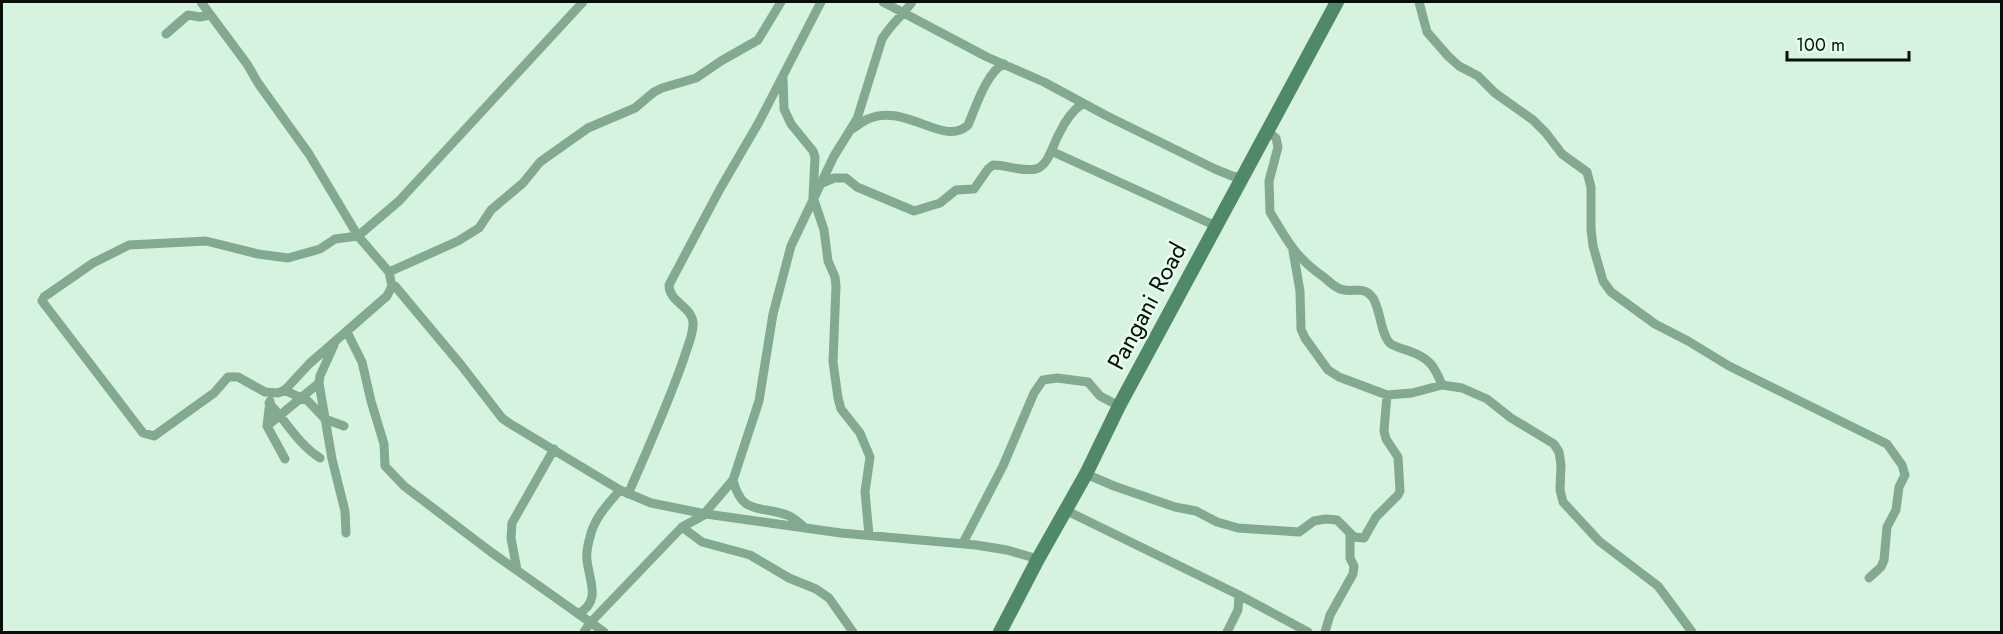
<svg xmlns="http://www.w3.org/2000/svg" width="2003" height="634" viewBox="0 0 2003 634" font-family="Jost,sans-serif">
<style>
.lines{fill:none;stroke-linecap:round;stroke-linejoin:round}
.minor{stroke:#83a991;stroke-width:9}
.secondary{stroke:#4f8967;stroke-width:14}
.labels{text-anchor:middle;stroke-width:5;stroke-linejoin:round;paint-order:stroke}
.street-label{font-size:24px;fill:#060f09;stroke:#e7feef}
</style>
<rect width="100%" height="100%" fill="#d6f3e0"/>
<g class="lines">
<path class="minor" d="M201,2L247,64L258,83L309,154L358,236L389,272L392,286H395L461,365L502,418L509,423L620,490L651,503L706,514L841,533L976,545L1007,550L1038,559
M883,2L987,57L1044,82L1107,116L1215,169L1232,176L1244,178
M1419,2L1427,32L1448,56L1459,66L1478,76L1495,93L1533,120L1546,133L1562,154L1587,172L1591,187V229L1593,246L1603,281L1611,292L1655,324L1688,341L1729,366L1887,444L1902,465L1905,475L1899,487L1896,510L1887,527L1884,560L1881,567L1869,578
M166,34L188,15L200,17L210,15
M783,78L784,109L791,124L813,151L815,157L813,197L824,230L828,261L835,277L836,286L833,362L838,398L841,409L860,433L870,457L865,492L869,535
M852,129C857,126 863,121 868,119C906,102 944,148 968,125C975,109 987,71 1004,64
M1267,131L1276,138L1278,147L1269,181L1270,212C1288,242 1295,257 1325,278C1329,282 1334,286 1340,289C1352,294 1363,284 1373,298C1381,311 1381,337 1391,344C1396,347 1403,349 1409,351C1429,358 1434,365 1442,385
M1051,151L1216,226
M820,184L834,178H846L857,187L914,211L940,203L956,190L974,189L988,169L993,165C1007,165 1022,172 1036,169C1049,165 1053,144 1059,134C1064,123 1072,111 1082,104L1087,105
M1293,251L1300,291L1301,329L1305,338L1328,370L1339,377L1387,395L1412,393L1442,385L1462,388L1487,399L1511,418L1554,444L1559,452L1561,465L1560,490L1563,502L1599,541L1658,586L1692,632
M389,272L458,241L479,228L491,210L523,183L540,162L588,128L635,108L654,92L662,88L696,78L721,61L758,40L781,2
M392,286L387,296L309,364L285,390L278,393L265,392L238,377H228L214,393L154,436L143,433L42,301L44,297L93,263L129,245L206,241L258,254L288,258L320,249L335,239L358,236L399,201L583,2
M347,332L362,362L371,401L384,444L385,466L404,486L491,552L604,632
M334,345L320,376L319,383L332,459L345,511L346,533
M284,390L308,401L325,419L344,426
M270,401L267,426L285,459
M269,403C287,422 298,444 320,458
M267,426L319,383
M1086,474L1114,486L1175,507L1196,511L1217,522L1238,528L1299,532L1314,521L1326,519L1337,520L1354,537L1364,538L1376,517L1398,495L1400,491L1398,457L1386,439L1384,431L1387,395
M733,480C742,516 760,505 787,515C793,517 798,522 803,526
M628,494C648,449 668,404 684,358C687,347 694,334 693,322C691,306 669,302 669,285L720,189L759,122L821,2
M1065,510L1239,595L1308,632
M704,514L733,480L759,401L773,314L791,246L834,156L857,119L882,39C890,25 903,15 912,2
M682,527L702,542L750,555L789,578L816,589L829,598L853,632
M963,543L1003,466L1034,393L1043,380L1057,378L1088,382L1100,396L1119,406
M517,570L511,538L512,523L554,449
M578,614C602,601 589,581 587,560C586,553 588,544 590,537C594,518 608,504 620,490
M584,632L590,623L682,527L706,514
M1227,632L1238,610L1239,595
M1325,632L1330,615L1353,574L1354,566L1350,558V533"/>
<path class="secondary" d="M1000,632L1038,559L1086,474L1119,406L1337,2"/>
</g>
<g class="labels">
<g class="street-label">
<text transform="translate(1147 306) rotate(-62)" y="8">Pangani Road</text>
</g>
</g>
<rect width="2003" height="634" fill="none" stroke="#060f09" stroke-width="6"/>
<path d="M1787 51v9h122v-9" fill="none" stroke="#060f09" stroke-width="3"/>
<text x="1796" y="51" font-size="18" fill="#060f09" stroke="#e7feef" stroke-width="4.5" paint-order="stroke">100 m</text>
</svg>
